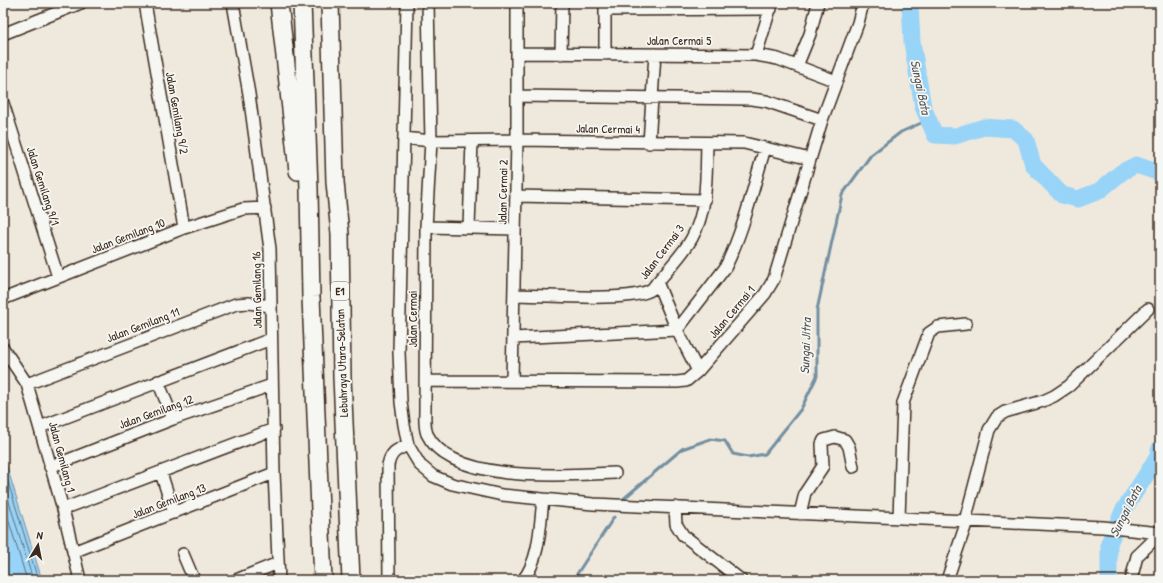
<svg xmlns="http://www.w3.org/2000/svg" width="1163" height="583" viewBox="0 0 1163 583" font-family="'Patrick Hand',sans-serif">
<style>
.water{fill:#98d3f8;stroke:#738fa1}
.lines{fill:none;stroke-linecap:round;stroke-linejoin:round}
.shore{stroke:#606e75;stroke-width:1}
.stream{stroke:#738fa1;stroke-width:3}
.river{stroke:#98d3f8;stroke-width:17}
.minor-casing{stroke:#3b2a1e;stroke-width:14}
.highway-casing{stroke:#3b2a1e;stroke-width:20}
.minor{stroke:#f6f6f2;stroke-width:11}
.highway{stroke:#f6f6f2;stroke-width:17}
.labels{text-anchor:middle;stroke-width:3.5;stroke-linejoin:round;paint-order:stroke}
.shield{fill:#f6f6f2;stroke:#73675e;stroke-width:1}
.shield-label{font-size:11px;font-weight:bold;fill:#3b2a1e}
.street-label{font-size:12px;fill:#3b2a1e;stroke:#f6f6f2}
.water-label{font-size:13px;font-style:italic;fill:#525454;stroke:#f6f6f2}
</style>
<rect width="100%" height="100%" fill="#efe9dd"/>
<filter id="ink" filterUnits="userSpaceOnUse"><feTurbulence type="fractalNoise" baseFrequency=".025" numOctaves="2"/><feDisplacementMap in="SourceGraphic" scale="8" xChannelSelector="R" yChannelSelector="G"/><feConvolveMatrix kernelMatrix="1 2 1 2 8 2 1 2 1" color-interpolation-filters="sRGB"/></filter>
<g filter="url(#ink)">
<path class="water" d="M3,454L42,580H3Z"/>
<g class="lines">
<path class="shore" d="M3,465L38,580
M3,482L33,580
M3,502L27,580"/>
<path class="stream" d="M621,501L682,449L710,439L725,441L733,454L748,457L765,454L801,409L817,376V310L842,195L871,155L901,132L928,120
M573,580L614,517"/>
<path class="river" d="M910,3L912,42L923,107L935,135L955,136L984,127L1013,129L1026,140L1033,165L1062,195L1078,199L1099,191L1122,172L1136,165L1160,173
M1109,580V543L1123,511L1157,458L1160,448"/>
<defs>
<path id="minor" d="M145,3L184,228
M233,3L249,94L270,249L274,473L279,580
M407,3L399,352L401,402L404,425L408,445L420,465L433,476L452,484L502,495L593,504L1103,527L1160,533
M428,3L431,141L426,227L425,410C425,417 424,426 427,434C451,485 568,475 615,473
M605,10L771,9
M3,34L81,3
M518,53L756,55L778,59L836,81
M561,54L562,3
M605,54V3
M756,55L772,3
M797,66L810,34L818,3
M517,96L751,99L766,101L822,120
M3,103L58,277
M404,138L431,141L517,140L744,143L810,159
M649,143L655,54
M516,196L705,200
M426,227L515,229
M469,228L472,141
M657,282L677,330L698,371
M514,295C542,295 633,303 652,289C664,273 683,255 692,238C708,209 706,175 707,143
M3,299L184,228L243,209L265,208
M513,338L677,330L725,268C744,230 753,188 765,148
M3,348L27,384L63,509L80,580
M158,381L173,419
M426,381L677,382L686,381L698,371L765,294L774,279L822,120L858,23L863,3
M512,381L517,140V3
M27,384L236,304L249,303L270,306
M40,427L271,339
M50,467L173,419L272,385
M161,473L174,513
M675,507L676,524L683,535L741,580
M63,509L274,429
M800,514L805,493L823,466L822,444L824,440L835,437L845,440L849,447L853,467
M899,518L903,403L929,333L938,327L966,324
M965,521L989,430L997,417L1005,412L1043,401L1054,396L1069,386L1148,309
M73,552L274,473
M183,554L194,580
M236,580L278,563
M389,580L388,465C391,452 396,450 408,445
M523,580C540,559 540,525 543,499
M947,580L967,521
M1131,580L1137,556L1160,534"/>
<path id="highway" d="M279,3L298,171
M302,3L309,189L311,297L323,580
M330,3L335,182L340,234L342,377L351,580"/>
</defs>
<use href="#minor" class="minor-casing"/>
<use href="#highway" class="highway-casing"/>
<use href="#minor" class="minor"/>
<use href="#highway" class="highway"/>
</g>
</g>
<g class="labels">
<rect class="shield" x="331" y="282" width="18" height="18" rx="3"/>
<g class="shield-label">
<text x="340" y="295">E1</text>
</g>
<g class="street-label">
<text x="679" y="45">Jalan Cermai 5</text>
<text transform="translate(177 113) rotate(80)" y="4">Jalan Gemilang 9/2</text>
<text transform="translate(608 129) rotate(1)" y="4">Jalan Cermai 4</text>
<text transform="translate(43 186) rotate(72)" y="4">Jalan Gemilang 9/1</text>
<text transform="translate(503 192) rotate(-89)" y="4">Jalan Cermai 2</text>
<text transform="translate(128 236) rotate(-21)" y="4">Jalan Gemilang 10</text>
<text transform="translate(662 252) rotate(-53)" y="4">Jalan Cermai 3</text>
<text transform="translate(257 290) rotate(-91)" y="4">Jalan Gemilang 16</text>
<text transform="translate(732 312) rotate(-50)" y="4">Jalan Cermai 1</text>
<text transform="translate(413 319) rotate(-90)" y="4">Jalan Cermai</text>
<text transform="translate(143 325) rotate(-21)" y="4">Jalan Gemilang 11</text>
<text transform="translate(342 363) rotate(-92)" y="4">Lebuhraya Utara–Selatan</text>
<text transform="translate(156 412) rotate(-20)" y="4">Jalan Gemilang 12</text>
<text transform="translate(62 457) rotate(75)" y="4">Jalan Gemilang 1</text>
<text transform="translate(169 501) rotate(-21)" y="4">Jalan Gemilang 13</text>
</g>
<g class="water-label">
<text transform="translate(921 87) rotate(78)" y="5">Sungai Bata</text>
<text transform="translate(805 346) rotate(-88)" y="5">Sungai Jitra</text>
<text transform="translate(1125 511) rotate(-63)" y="5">Sungai Bata</text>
</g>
</g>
<rect width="1163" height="583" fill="none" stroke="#f6f6f2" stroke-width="16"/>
<rect x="8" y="8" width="1147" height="567" fill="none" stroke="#3b2a1e" stroke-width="1.5" filter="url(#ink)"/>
<g transform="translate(38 545) rotate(10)" stroke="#f6f6f2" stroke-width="3" paint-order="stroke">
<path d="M0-3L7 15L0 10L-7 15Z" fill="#3b2a1e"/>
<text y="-6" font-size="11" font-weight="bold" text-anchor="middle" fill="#3b2a1e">N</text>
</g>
</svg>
